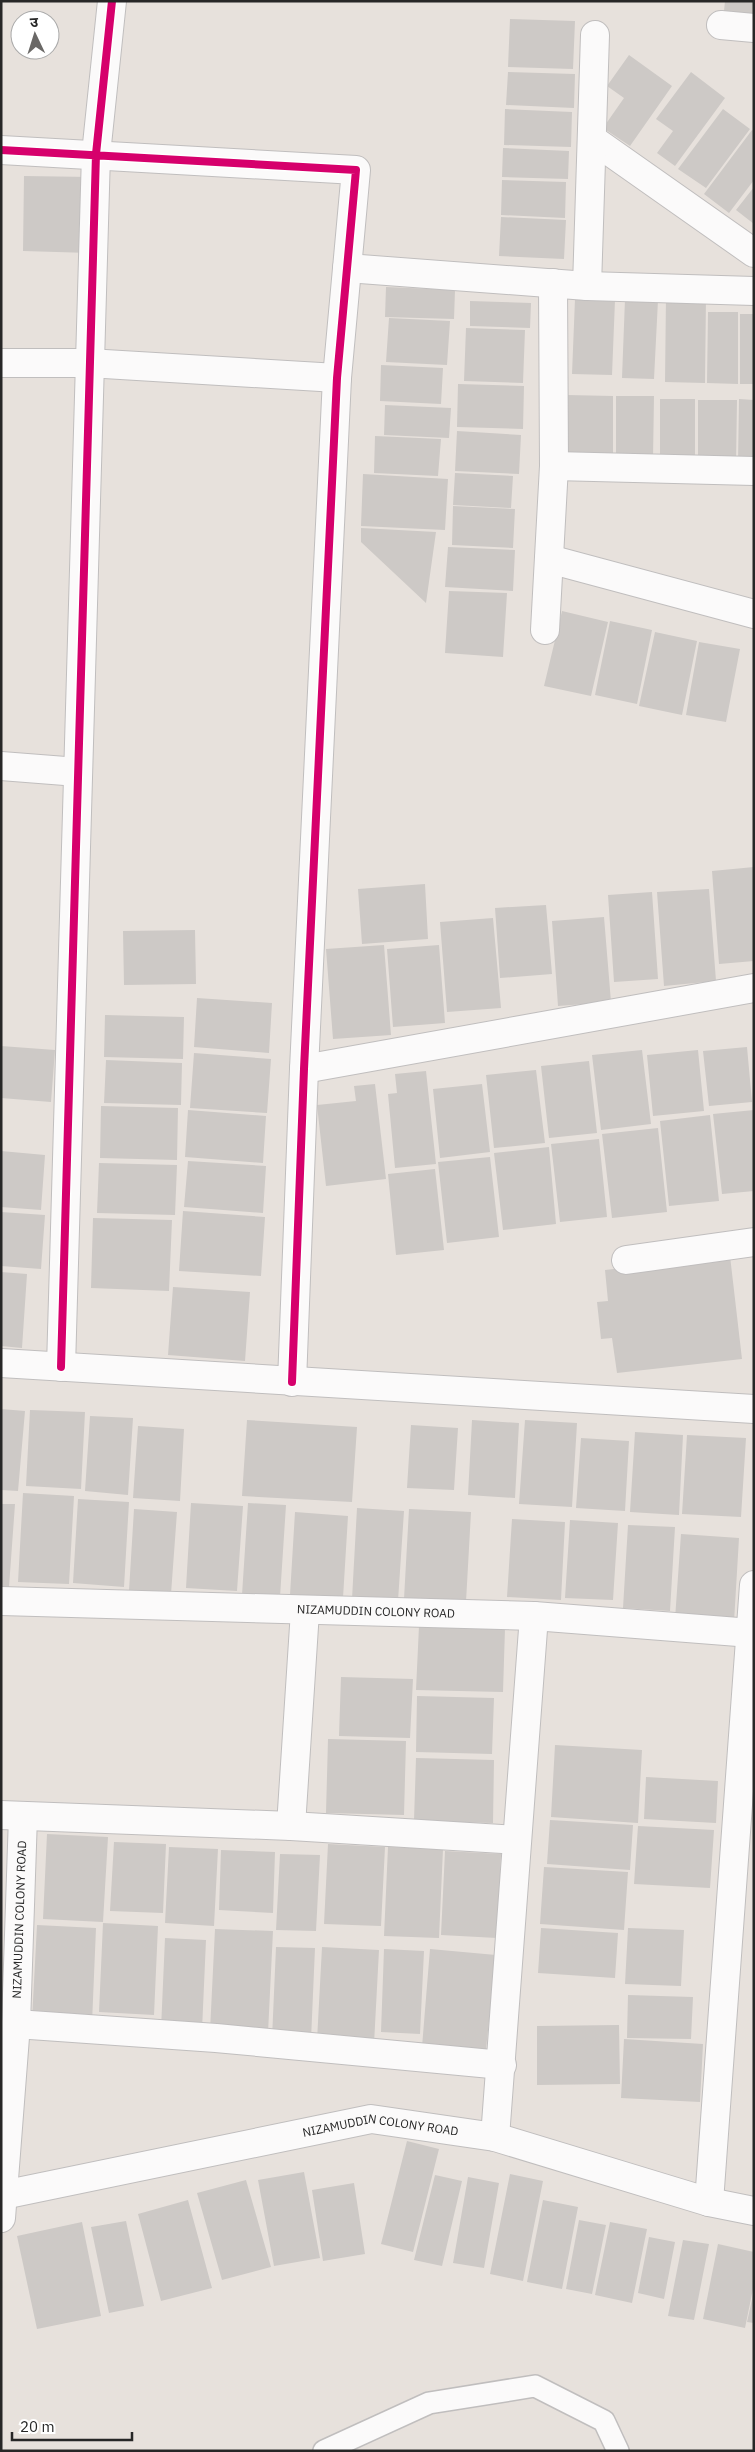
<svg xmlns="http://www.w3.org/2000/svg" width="755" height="2452" viewBox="0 0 755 2452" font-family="'IBM Plex Sans','Noto Sans Devanagari',sans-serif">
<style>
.building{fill:#cdc9c6}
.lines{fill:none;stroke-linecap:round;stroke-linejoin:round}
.service-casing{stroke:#c0bebe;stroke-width:24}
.minor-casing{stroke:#c0bebe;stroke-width:30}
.service{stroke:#fbfafa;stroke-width:21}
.minor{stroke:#fbfafa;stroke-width:28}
.cycleway-casing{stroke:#fff;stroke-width:11}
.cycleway{stroke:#d6006c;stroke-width:8}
.labels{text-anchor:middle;stroke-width:5;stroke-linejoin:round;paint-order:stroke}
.street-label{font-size:12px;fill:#272727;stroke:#fff}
</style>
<rect width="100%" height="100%" fill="#e7e1dc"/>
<path class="building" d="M725,1H754V23L723,21Z
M510,19L575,21L573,69L508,67Z
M629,55L672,86L630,146L603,128L624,98L607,86Z
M508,72L575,74L574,108L506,105Z
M691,72L725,98L675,166L657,153L673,131L656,119Z
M505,109L572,112L571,147L504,145Z
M723,109L750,129L706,188L678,169Z
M752,130L754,131V180L729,213L704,194Z
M503,148L569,151L568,179L502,177Z
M24,176L92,177L90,253L23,251Z
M502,180L566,182L565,218L501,215Z
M754,187V224L736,210Z
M501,217L566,220L564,259L499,256Z
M386,287L455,290L454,319L385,317Z
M666,296H706L705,383L665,382Z
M575,299L615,300L612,375L572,374Z
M625,299L658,300L654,379L622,378Z
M470,301L531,303L530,328L470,326Z
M708,312H738V384L707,383Z
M740,314H754V384H740Z
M389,318L450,321L447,365L386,362Z
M466,328L525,330L523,383L464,381Z
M381,365L443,368L441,404L380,401Z
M458,384L524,386L523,429L457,427Z
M567,395L613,396V456H567Z
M616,396H654L653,459H616Z
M660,399H695V460H660Z
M739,399L754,400V463H738Z
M698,400H737L736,464L698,463Z
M385,405L451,408L449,438L384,435Z
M457,431L521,435L519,474L455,471Z
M375,436L441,439L438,476L374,473Z
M455,473L513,476L511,508L453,505Z
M363,474L448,479L445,530L361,526Z
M453,506L515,509L513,548L452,545Z
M361,528L436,532L426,603L361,542Z
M448,547L515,550L513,591L445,587Z
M449,591L507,593L503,657L445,653Z
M562,611L608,622L591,696L544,686Z
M610,621L652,630L637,704L595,695Z
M655,632L697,641L682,715L639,706Z
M699,642L740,649L726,722L686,715Z
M754,867V961L719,964L712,871Z
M425,884L428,939L362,944L358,889Z
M709,889L716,981L664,986L657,892Z
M652,892L658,979L614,982L608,895Z
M546,905L552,974L500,978L495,908Z
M604,917L611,1002L558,1006L552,921Z
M493,918L501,1008L447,1012L440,922Z
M195,930L196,984L124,985L123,931Z
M384,945L391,1035L333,1039L326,949Z
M439,945L445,1023L393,1027L387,949Z
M197,998L272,1003L269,1053L194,1047Z
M105,1015L184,1017L183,1059L104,1057Z
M1,1046L55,1050L51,1102L1,1098Z
M747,1047L752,1102L709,1106L703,1051Z
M642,1050L651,1124L601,1130L592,1055Z
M698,1050L704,1111L653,1116L647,1055Z
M194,1053L271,1059L267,1113L190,1108Z
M106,1060L182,1063L181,1105L104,1103Z
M589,1061L597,1133L549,1138L541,1066Z
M536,1070L545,1143L494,1148L486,1075Z
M426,1071L436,1164L395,1168L388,1094L397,1093L395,1074Z
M375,1084L386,1179L326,1186L317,1105L356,1101L354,1086Z
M482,1084L490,1152L440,1158L433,1089Z
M101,1106L178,1108L177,1160L100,1158Z
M188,1110L266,1116L263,1163L185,1157Z
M754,1110V1191L722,1194L713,1114Z
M710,1115L719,1201L669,1206L660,1121Z
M658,1128L667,1212L612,1218L602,1134Z
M599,1139L607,1217L560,1222L551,1144Z
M549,1147L556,1224L503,1230L494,1153Z
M1,1151L45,1155L41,1210L1,1207Z
M490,1157L499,1237L447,1243L438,1162Z
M188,1161L266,1166L263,1213L184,1207Z
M99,1163L177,1165L175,1215L97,1213Z
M435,1169L444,1250L396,1255L388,1174Z
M183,1211L265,1217L261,1276L179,1271Z
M1,1212L45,1215L41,1269L1,1266Z
M93,1218L172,1220L169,1291L91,1288Z
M730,1256L742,1359L617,1373L612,1338L601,1339L597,1302L608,1301L605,1270Z
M1,1272L27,1274L22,1348L1,1346Z
M173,1287L250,1292L245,1361L168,1355Z
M1,1409L25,1411L18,1491L1,1490Z
M30,1410L85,1412L81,1489L26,1486Z
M90,1416L133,1418L128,1495L85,1491Z
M247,1420L357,1427L352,1502L242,1496Z
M472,1420L519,1423L515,1498L468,1495Z
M525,1420L577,1423L572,1507L519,1504Z
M411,1425L458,1428L454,1490L407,1488Z
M138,1426L184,1429L180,1501L133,1498Z
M635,1432L683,1435L679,1515L630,1512Z
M687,1435L746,1438L741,1517L682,1514Z
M581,1438L629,1441L625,1511L576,1508Z
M23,1493L74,1496L69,1584L18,1582Z
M78,1499L129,1502L124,1587L73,1583Z
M191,1503L243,1506L237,1591L186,1588Z
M248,1503L286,1505L280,1597L242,1595Z
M1,1504H15L9,1587L1,1586Z
M357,1508L404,1511L398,1601L352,1599Z
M134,1509L177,1512L171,1594L129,1591Z
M409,1509L471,1512L466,1602L404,1599Z
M295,1512L348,1516L343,1598L290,1595Z
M512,1519L565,1522L561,1600L507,1597Z
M570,1520L618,1523L613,1600L565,1598Z
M628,1525L675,1527L670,1611L623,1608Z
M681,1534L739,1538L734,1622L675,1619Z
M419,1626L505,1628L503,1692L416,1690Z
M341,1677L413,1679L410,1738L339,1736Z
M417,1696L494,1698L492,1754L416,1752Z
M328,1739L406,1741L404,1815L326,1813Z
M555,1745L642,1750L638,1823L551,1817Z
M416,1758L494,1760L493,1823L414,1821Z
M646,1777L718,1781L716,1823L644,1819Z
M550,1820L633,1825L630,1870L547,1864Z
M638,1826L714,1830L710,1888L634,1884Z
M47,1834L108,1837L103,1922L43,1919Z
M114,1842L166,1844L163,1913L110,1911Z
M328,1844L385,1847L381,1926L324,1924Z
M169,1847L218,1849L214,1926L165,1923Z
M388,1847L443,1849L439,1938L384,1936Z
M221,1850L275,1852L273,1913L219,1910Z
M445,1851L501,1854L497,1938L441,1935Z
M280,1854L320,1855L316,1931L276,1930Z
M544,1867L628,1872L624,1930L540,1924Z
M103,1923L158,1926L154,2015L99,2012Z
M37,1925L96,1928L92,2023L32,2020Z
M541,1928L618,1933L615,1978L538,1973Z
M628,1928L684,1930L681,1986L625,1984Z
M215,1929L273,1931L268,2033L210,2031Z
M165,1938L206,1940L202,2030L161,2029Z
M276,1947L315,1948L311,2040L272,2039Z
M322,1947L379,1950L374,2044L317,2041Z
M384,1949L424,1951L420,2034L381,2032Z
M430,1949L496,1955L486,2049L422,2047Z
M628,1995L693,1997L691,2039L627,2038Z
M619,2025L620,2084L537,2085V2026Z
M624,2039L703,2044L700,2102L621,2098Z
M407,2141L439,2149L413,2252L381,2244Z
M304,2172L320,2258L274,2266L258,2180Z
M510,2174L543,2181L523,2281L490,2274Z
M435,2175L462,2181L442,2266L414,2260Z
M468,2177L499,2183L484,2268L453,2263Z
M246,2180L271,2267L222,2280L197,2193Z
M354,2183L365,2254L323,2261L312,2190Z
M188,2200L212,2288L161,2301L138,2214Z
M543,2200L578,2207L562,2289L527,2282Z
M579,2220L606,2225L592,2294L566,2289Z
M126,2221L144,2306L109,2313L91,2227Z
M82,2222L101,2316L37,2329L17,2236Z
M610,2222L647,2229L632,2303L595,2295Z
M649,2237L675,2242L664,2299L638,2293Z
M683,2240L709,2244L694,2320L668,2316Z
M718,2244L754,2252V2284L745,2328L703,2319Z
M753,2295H754V2323L747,2322Z"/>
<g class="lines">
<defs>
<path id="service" d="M324,2451L429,2403L535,2386L604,2421L618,2451"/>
<g id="minor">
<path d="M721,25L754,28"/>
<path d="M592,139L754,253"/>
<path d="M1,150L356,170L337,378L304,1069L292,1382"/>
<path d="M347,268L587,286L754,291"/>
<path d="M587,286L595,35"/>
<path d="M1,363H88L337,378"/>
<path d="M554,466L754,471"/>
<path d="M549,559L754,614"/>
<path d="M545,630L554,466L553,283"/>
<path d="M1,766L78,772"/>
<path d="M304,1069L754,988"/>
<path d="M626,1260L754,1242"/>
<path d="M1,1363L754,1409"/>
<path d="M61,1367L96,154L112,1"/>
<path id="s1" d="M1,1601L534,1616L751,1633"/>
<path d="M1,1815L291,1826L517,1840"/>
<path d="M291,1826L305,1611"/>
<path d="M16,2024L216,2038L502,2065"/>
<path d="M495,2137L534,1616"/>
<path id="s2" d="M3,2195L371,2119L495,2137L709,2202L754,2211"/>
<path d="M709,2202L754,1585"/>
<path id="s3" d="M1,2218L16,2024L23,1816"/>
</g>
</defs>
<use href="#service" class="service-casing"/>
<use href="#minor" class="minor-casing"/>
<use href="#service" class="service"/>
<use href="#minor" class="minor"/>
<defs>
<path id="cycleway" d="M1,150L356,170L337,378L304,1069L292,1382
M61,1367L96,154L112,1"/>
</defs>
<use href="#cycleway" class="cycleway-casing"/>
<use href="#cycleway" class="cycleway"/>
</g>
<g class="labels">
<g class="street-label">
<text dy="4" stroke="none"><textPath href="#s1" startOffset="375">NIZAMUDDIN COLONY ROAD</textPath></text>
<text dy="4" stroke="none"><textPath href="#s3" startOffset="299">NIZAMUDDIN COLONY ROAD</textPath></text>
<text dy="4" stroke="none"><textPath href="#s2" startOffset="385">NIZAMUDDIN COLONY ROAD</textPath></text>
</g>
</g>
<rect width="755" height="2452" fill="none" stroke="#272727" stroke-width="5"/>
<g transform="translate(35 35) rotate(356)"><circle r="24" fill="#ffffff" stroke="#a9a9a9"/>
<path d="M0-4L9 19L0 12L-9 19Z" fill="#6a6866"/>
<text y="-8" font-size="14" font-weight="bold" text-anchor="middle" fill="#272727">उ</text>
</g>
<path d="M12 2432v8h120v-8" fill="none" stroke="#272727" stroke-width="2.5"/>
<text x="20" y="2432" font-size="15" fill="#272727" stroke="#ffffff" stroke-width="4" paint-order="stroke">20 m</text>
</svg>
